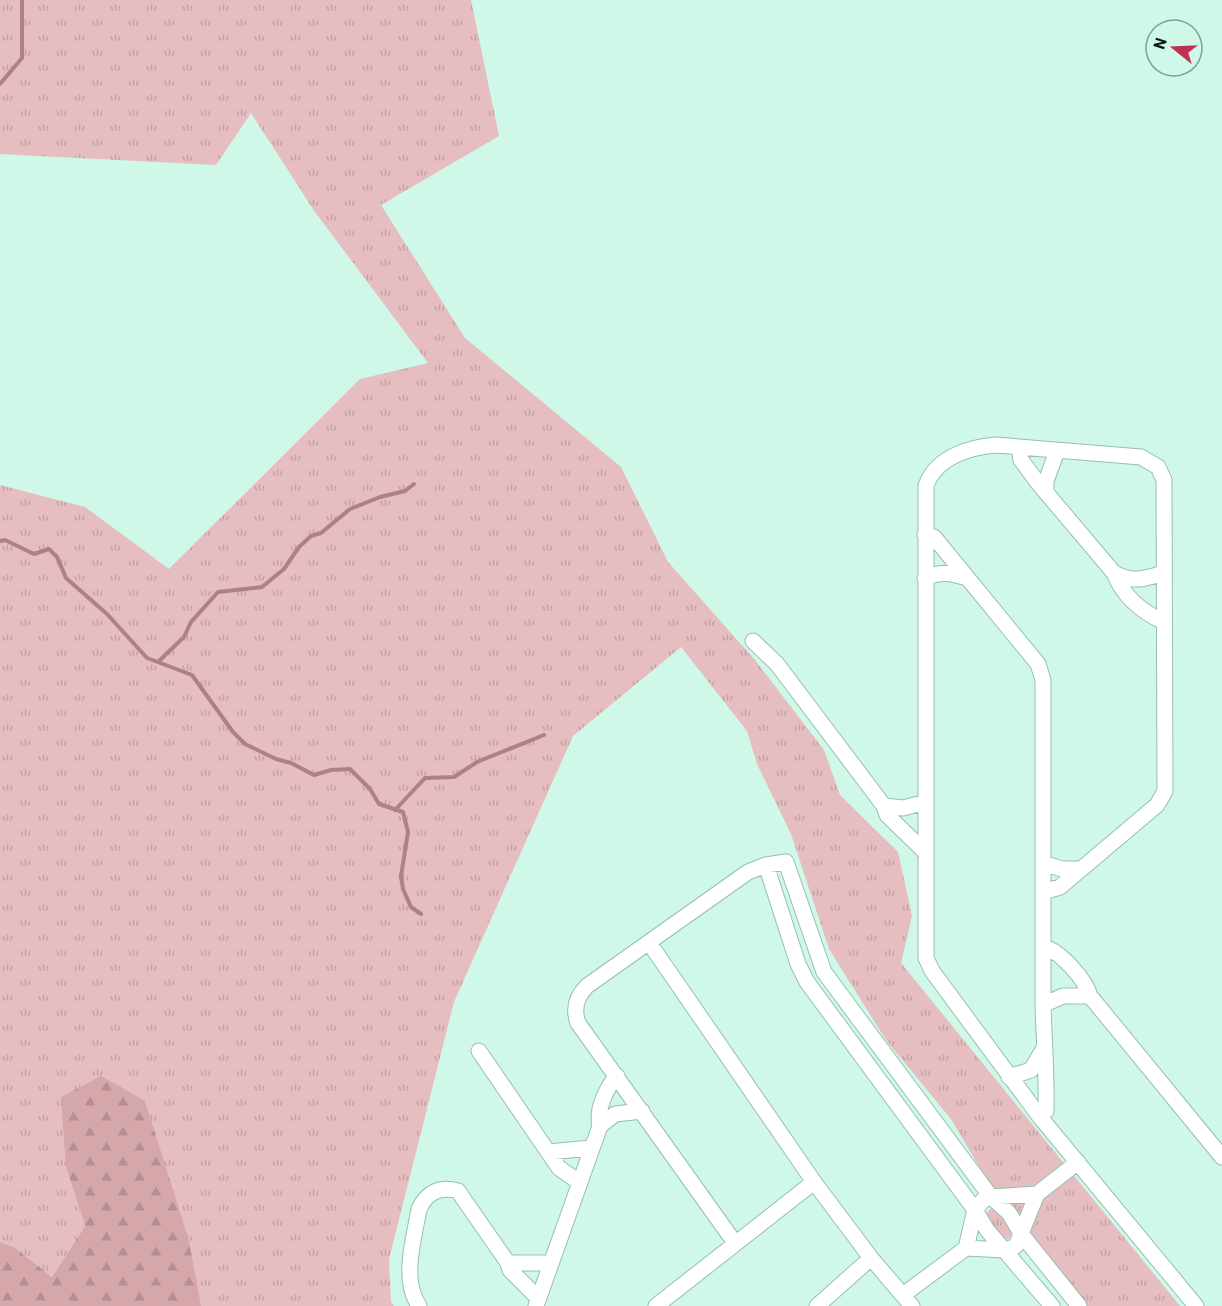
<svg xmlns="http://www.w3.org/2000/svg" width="1222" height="1306" viewBox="0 0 1222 1306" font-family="Barlow,sans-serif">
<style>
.grass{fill:url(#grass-tufts)}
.forest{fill:url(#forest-firs)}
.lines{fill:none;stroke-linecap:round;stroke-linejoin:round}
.stream{stroke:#ae8185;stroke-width:4}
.minor-casing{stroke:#97bfaf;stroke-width:17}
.minor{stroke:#fff;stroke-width:15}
</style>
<defs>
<pattern id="grass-tufts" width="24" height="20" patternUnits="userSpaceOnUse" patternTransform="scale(1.5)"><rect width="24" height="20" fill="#e6bdc0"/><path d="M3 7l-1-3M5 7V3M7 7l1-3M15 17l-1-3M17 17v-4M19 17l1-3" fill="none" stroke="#c4a2a4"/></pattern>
<pattern id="forest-firs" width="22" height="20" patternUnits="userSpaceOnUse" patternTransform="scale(1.5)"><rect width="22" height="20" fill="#d5a6aa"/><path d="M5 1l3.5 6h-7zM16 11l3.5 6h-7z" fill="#b58e91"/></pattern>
</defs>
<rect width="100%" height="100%" fill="#cff8e8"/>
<path class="grass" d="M0,0H471L499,136L381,205L465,338L621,467L668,562L755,660L824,750L840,795L898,852L912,916L901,963L1180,1306H1085L1031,1234L993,1190L951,1119L886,1040L829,949L791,834L757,764L747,731L681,647L573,736L454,1002L389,1259L391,1302L394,1306H201L145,1101L66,1167L85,1226L52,1277L14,1247L0,1242V485L85,507L169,569L360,379L428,363L315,212L251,113L216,165L0,154Z
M993,1207L1014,1228L1009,1239L1001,1240L984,1215Z"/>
<path class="forest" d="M101,1076L145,1101L189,1241L201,1306H0V1242L14,1247L52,1277L85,1226L66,1167L61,1097Z"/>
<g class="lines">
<path class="stream" d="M0,84L22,58V0
M0,541L5,540L34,554L49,549L57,557L66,578L107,614L147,658L192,675L233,732L245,744L276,759L291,763L314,775L331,770L350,769L370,789L379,804L403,812L408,832L401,876L403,889L411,907L421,914
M159,661L184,637L191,622L218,592L262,587L284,569L299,547L311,536L321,533L350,509L380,497L405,491L414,484
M395,810L425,778L454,777L477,762L544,735"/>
<defs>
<path id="minor" d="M1019,448L1021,460L1038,483L1114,573C1123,596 1142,612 1164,622
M1046,490V481L1057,451
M925,535L934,537L1038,664L1043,680V1005C1044,1041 1047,1075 1046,1111L1040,1117
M1114,573C1133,583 1144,579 1164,573
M925,578C940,571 951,573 967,578
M753,641L777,664L884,806L887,815L925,852
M884,806L903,808L926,802
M1043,863L1062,869H1078
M766,865L798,964L807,982L975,1210L987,1230L1052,1306
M1043,892L1060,887L1157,805L1165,791L1164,480L1158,467L1141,457L996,445C969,447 935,458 926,486V958L932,971L1040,1117L1196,1306
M650,944L814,1182L871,1258L912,1306
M1044,947C1060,951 1086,980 1090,996L1222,1157
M1043,1005L1063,996H1090
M479,1051L559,1168L579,1182
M1009,1077L1031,1070L1044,1048
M600,1126L615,1114L642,1111
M548,1152L591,1148
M735,1243L578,1023C573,1009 576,997 587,986L748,872L766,865L786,862L824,972L991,1197L1009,1213L1022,1235L1079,1306
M966,1248L975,1210L983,1200L991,1197L1037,1194
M508,1263H551
M903,1295L966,1248L1006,1250L1016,1246L1037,1194L1078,1162
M419,1306C401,1279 414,1239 419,1209C427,1192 440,1186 458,1191L508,1263L510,1270L538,1298
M536,1306L600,1126C596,1110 606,1088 617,1076
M656,1306L814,1182
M817,1306L871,1258"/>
</defs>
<use href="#minor" class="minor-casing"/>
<use href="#minor" class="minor"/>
</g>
<g transform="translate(1174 48) rotate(288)"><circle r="28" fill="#cff8e8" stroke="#7f9e92" stroke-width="1.5"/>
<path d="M0-4.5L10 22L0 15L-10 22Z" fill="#c03050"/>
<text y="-9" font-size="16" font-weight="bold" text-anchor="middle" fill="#081711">N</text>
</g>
</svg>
